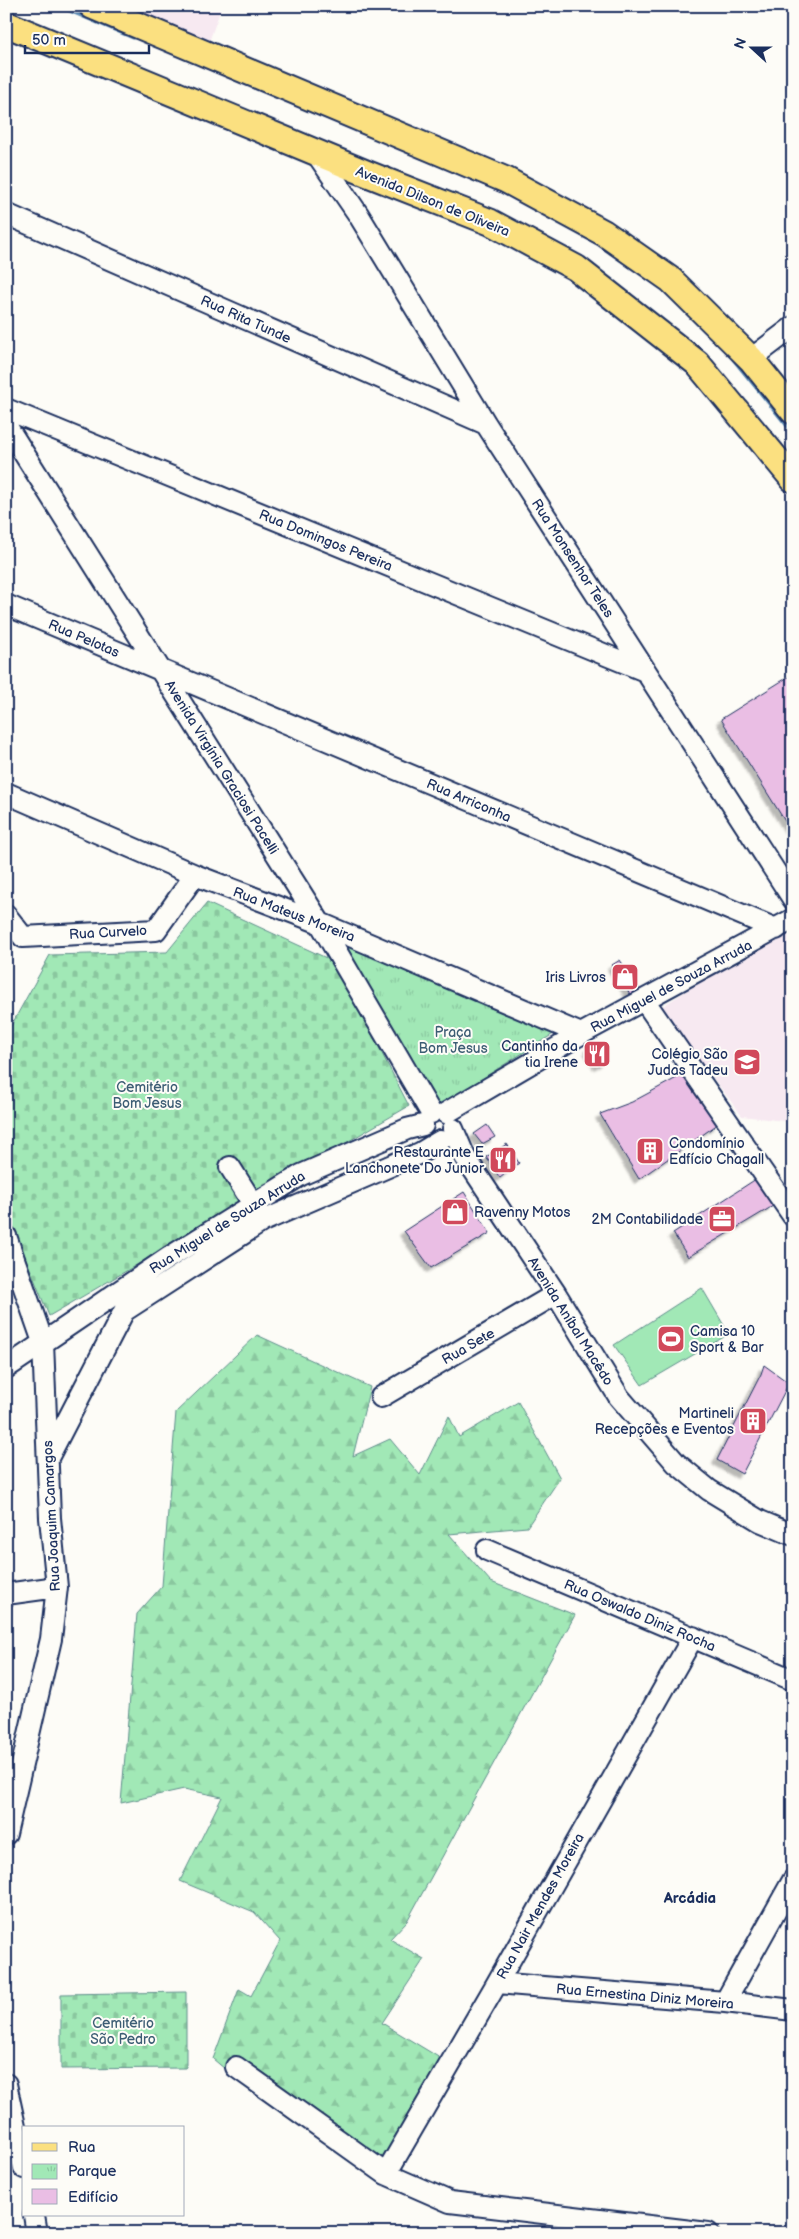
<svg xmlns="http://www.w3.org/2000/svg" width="799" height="2239" viewBox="0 0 799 2239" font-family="'Balsamiq Sans',sans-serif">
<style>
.built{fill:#f7e9f1}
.forest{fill:url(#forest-firs);stroke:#5e8c8a}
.cemetery{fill:url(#cemetery-stones);stroke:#5e8c8a}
.park{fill:url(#park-tufts);stroke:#5e8c8a}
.garden{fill:#a1e8b6;stroke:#5e8c8a}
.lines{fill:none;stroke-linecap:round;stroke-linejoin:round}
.stream{stroke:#5e8bb3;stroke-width:5}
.building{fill:#eabee4;stroke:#1b2f5e;filter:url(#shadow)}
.minor-casing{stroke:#1b2f5e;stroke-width:24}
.major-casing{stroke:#1b2f5e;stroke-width:29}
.minor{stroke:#fdfcf7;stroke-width:20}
.major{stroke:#fbe080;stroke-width:25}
.labels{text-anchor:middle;stroke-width:4;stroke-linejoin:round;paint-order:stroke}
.street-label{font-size:14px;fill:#1b2f5e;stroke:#fdfcf7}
.poi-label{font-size:14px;fill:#1b2f5e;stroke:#fdfcf7;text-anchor:end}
.park-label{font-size:14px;fill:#3c5d74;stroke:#fdfcf7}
.neighbourhood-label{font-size:15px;font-weight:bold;fill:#1b2f5e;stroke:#fdfcf7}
</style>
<defs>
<pattern id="forest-firs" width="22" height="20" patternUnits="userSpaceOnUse" patternTransform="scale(1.25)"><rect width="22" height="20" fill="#a1e8b6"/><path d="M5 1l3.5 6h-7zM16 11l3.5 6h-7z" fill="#8ac79f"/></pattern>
<pattern id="cemetery-stones" width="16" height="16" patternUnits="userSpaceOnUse" patternTransform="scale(1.25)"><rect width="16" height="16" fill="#a1e8b6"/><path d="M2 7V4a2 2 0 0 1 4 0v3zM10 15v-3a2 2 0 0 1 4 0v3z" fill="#8ac79f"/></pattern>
<pattern id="park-tufts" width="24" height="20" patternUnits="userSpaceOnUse" patternTransform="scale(1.25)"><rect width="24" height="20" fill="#a1e8b6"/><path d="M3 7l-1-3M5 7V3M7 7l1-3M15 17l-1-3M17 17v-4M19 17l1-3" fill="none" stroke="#8ac79f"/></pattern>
<filter id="shadow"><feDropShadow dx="-4.5" dy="4.5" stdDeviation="1" flood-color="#0004"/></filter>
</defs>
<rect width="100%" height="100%" fill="#fdfcf7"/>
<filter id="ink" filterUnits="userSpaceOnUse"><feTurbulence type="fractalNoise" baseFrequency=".02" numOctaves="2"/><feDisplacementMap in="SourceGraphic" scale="10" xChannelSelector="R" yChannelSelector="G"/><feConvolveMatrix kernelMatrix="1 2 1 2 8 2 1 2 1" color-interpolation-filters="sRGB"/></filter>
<g filter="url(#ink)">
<path class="built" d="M105,6H222L207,47Z
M793,921V1122L742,1116L660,1008Z"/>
<path class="forest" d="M257,1335L370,1387L353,1456L390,1439L420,1475L449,1416L459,1437L518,1402L560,1478L527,1527L449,1534L491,1582L575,1615L407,1921L390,1939L424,1959L382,2023L445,2061L385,2164L234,2055L225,2069L213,2059L239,1989L251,1996L280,1941L254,1912L180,1881L222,1797L184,1789L121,1803L137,1614L162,1586L176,1412Z"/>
<path class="cemetery" d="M207,903L335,962L409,1106L49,1316L6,1209V1035L50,955L167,952Z
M186,1992V2068L61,2069V1994Z"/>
<path class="park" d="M333,935L558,1031L437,1107Z"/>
<path class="garden" d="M702,1288L729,1334L642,1385L614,1345Z"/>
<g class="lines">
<path class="stream" d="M60,6L133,37
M733,358L793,432"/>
</g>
<path class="building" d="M793,674V834L721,719Z
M620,960L639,989L630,994L612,965Z
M596,1043L606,1061L598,1065L588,1048Z
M684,1074L718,1124L639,1179L600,1114L632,1102Z
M487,1125L495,1137L482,1144L474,1134Z
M507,1144L519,1163L500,1178L486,1157Z
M756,1179L773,1206L688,1257L673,1233Z
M464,1192L490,1233L431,1268L404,1231Z
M764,1365L789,1383L742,1474L717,1460L761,1374Z"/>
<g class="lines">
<defs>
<path id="minor" d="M316,153L358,214L486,424L793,899
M6,214L486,424
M751,359L793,327
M6,409L645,671
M6,425L320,923L431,1113
M6,605L776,929
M6,793L195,875L320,923L581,1034
M6,915L23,937L156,930L195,875
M644,1000L793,1216
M446,1113L581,1034L793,919
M453,1129L465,1157L556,1294L619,1397L676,1463L709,1490L760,1521L793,1535
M230,1167L260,1215
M6,1236L43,1342L50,1518L57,1587L51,1639L6,1834
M6,1368L168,1258L301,1175L407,1129L423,1125
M381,1397L556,1294
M49,1456L124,1311L263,1221L420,1153L440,1141
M487,1550L793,1680
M6,1594L57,1587
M497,1983L725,2002L793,2010
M725,2002L793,1880
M236,2067L386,2174L450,2202L708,2233
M6,2084L24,2168
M386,2174L497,1983L693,1637
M34,2215L37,2233"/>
<path id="major" d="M92,6L506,180L604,233L671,280L751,359L793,411
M6,24L368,174L490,222L576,268L697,363L793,479"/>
</defs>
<use href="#minor" class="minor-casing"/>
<use href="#major" class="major-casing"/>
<use href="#minor" class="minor"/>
<use href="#major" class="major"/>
</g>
</g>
<defs>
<symbol id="shop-square" viewBox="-11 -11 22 22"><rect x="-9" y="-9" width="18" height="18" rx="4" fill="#d1495b" stroke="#fdfcf7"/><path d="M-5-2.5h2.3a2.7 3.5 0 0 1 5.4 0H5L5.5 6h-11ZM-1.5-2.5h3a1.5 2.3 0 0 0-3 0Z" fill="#fff"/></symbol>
<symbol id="restaurant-square" viewBox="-11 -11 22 22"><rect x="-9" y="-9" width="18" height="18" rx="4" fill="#d1495b" stroke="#fdfcf7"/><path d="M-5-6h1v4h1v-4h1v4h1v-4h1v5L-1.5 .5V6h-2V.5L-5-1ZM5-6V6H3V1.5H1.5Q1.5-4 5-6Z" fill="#fff"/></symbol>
<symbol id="school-square" viewBox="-11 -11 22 22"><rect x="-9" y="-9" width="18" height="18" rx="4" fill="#d1495b" stroke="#fdfcf7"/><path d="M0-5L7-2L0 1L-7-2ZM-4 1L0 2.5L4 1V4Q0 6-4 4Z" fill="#fff"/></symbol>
<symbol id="building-square" viewBox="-11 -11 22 22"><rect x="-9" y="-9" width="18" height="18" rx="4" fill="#d1495b" stroke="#fdfcf7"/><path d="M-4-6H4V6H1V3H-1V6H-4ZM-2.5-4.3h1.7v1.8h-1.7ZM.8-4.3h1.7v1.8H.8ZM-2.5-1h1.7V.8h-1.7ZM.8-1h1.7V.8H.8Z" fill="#fff"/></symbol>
<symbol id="office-square" viewBox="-11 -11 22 22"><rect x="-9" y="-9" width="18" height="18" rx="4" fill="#d1495b" stroke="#fdfcf7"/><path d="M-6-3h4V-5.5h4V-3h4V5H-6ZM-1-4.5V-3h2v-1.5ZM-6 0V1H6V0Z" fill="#fff"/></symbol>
<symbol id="stadium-square" viewBox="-11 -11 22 22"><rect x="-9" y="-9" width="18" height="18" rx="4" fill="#d1495b" stroke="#fdfcf7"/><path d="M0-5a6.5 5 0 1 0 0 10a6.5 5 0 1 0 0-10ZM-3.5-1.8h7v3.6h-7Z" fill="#fff"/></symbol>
</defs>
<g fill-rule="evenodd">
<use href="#shop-square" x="609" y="961" width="32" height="32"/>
<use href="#restaurant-square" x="581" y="1038" width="32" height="32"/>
<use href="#school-square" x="731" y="1046" width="32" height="32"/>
<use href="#building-square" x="634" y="1135" width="32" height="32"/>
<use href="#restaurant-square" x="487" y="1144" width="32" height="32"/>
<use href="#shop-square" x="439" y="1196" width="32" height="32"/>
<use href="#office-square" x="706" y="1203" width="32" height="32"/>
<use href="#stadium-square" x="655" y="1323" width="32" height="32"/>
<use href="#building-square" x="737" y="1405" width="32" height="32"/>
</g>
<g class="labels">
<g class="street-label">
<text transform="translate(433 201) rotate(22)" y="5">Avenida Dilson de Oliveira</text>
<text transform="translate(246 319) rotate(24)" y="5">Rua Rita Tunde</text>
<text transform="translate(326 540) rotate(22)" y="5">Rua Domingos Pereira</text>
<text transform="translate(573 558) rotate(57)" y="5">Rua Monsenhor Teles</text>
<text transform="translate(84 638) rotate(23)" y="5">Rua Pelotas</text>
<text transform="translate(222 767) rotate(58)" y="5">Avenida Virgínia Graciosi Pacelli</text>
<text transform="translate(469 800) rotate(23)" y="5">Rua Arriconha</text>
<text transform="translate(294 914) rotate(21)" y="5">Rua Mateus Moreira</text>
<text transform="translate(108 932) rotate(-3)" y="5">Rua Curvelo</text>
<text transform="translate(671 986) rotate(-28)" y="5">Rua Miguel de Souza Arruda</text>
<text transform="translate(227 1222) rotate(-32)" y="5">Rua Miguel de Souza Arruda</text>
<text transform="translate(571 1321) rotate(58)" y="5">Avenida Aníbal Macêdo</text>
<text transform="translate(468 1346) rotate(-30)" y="5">Rua Sete</text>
<text transform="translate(51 1516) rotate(-93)" y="5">Rua Joaquim Camargos</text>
<text transform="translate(640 1615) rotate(23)" y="5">Rua Oswaldo Diniz Rocha</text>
<text transform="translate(540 1906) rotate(-61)" y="5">Rua Nair Mendes Moreira</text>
<text transform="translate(645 1996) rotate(5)" y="5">Rua Ernestina Diniz Moreira</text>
</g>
<g class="poi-label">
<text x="606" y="982">Iris Livros</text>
<text x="578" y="1051">Cantinho da<tspan x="578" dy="16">tia Irene</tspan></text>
<text x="728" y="1059">Colégio São<tspan x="728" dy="16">Judas Tadeu</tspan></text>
<text x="669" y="1148" text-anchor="start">Condomínio<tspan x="669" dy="16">Edfício Chagall</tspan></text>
<text x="484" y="1157">Restaurante E<tspan x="484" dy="16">Lanchonete Do Junior</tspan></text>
<text x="474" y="1217" text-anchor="start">Ravenny Motos</text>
<text x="703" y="1224">2M Contabilidade</text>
<text x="690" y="1336" text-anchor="start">Camisa 10<tspan x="690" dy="16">Sport &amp; Bar</tspan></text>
<text x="734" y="1418">Martineli<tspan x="734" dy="16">Recepções e Eventos</tspan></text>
</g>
<g class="park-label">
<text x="453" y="1037">Praça<tspan x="453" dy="16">Bom Jesus</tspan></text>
<text x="147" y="1092">Cemitério<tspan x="147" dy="16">Bom Jesus</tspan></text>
<text x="123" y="2028">Cemitério<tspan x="123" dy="16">São Pedro</tspan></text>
</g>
<g class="neighbourhood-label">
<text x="690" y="1903">Arcádia</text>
</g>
</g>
<rect width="799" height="2239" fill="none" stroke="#fdfcf7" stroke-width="25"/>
<rect x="12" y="12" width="774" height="2214" fill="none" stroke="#1b2f5e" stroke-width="2" filter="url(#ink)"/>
<rect x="22" y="2126" width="162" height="90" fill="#fdfcf7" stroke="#a3aaba"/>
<rect x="32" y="2143" width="25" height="8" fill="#fbe080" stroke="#a3aaba"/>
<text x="68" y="2152" font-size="15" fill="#1b2f5e">Rua</text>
<rect x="32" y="2164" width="25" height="15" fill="url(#park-tufts)" stroke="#a3aaba"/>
<text x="68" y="2176" font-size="15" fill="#1b2f5e">Parque</text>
<rect x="32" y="2189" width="25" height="15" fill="#eabee4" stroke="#a3aaba"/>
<text x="68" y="2202" font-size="15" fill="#1b2f5e">Edifício</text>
<g transform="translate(752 48) rotate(291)" stroke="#fdfcf7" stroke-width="4" paint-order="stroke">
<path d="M0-4L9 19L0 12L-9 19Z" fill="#1b2f5e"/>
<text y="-8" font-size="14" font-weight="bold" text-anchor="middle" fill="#1b2f5e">N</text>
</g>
<path d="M25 45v8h124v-8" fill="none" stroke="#1b2f5e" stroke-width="2.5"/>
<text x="32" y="45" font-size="15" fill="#1b2f5e" stroke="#fdfcf7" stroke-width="4" paint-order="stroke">50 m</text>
</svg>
